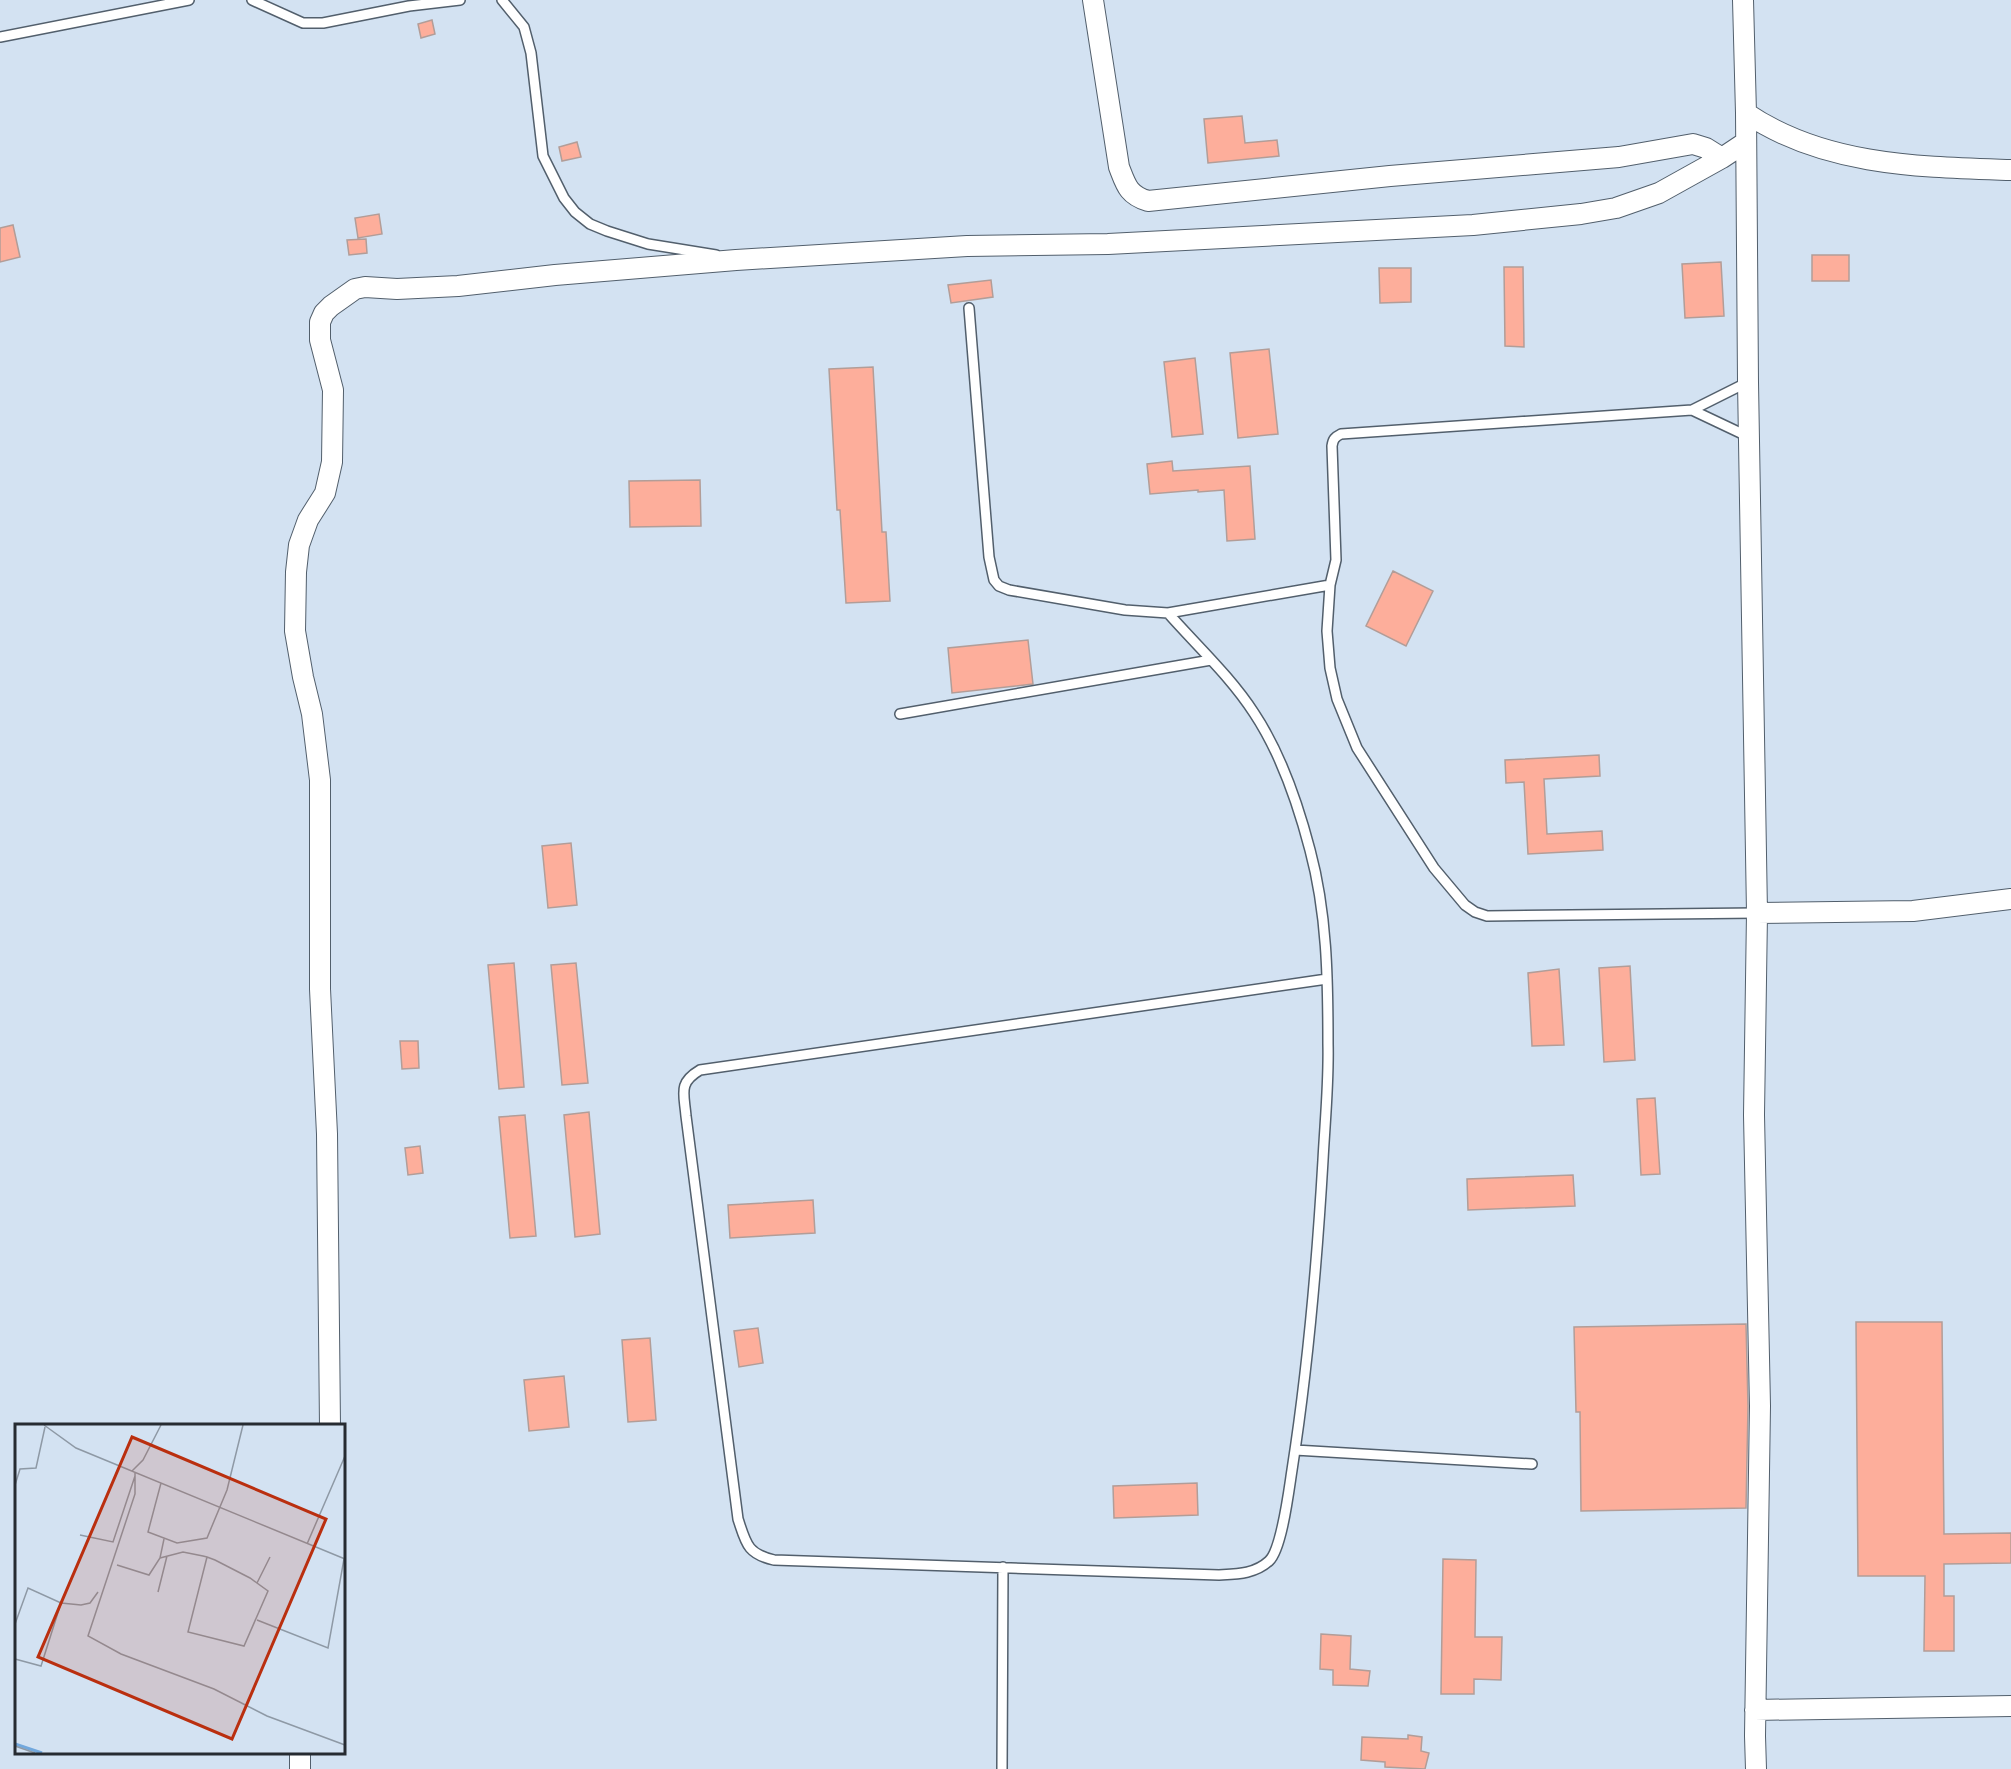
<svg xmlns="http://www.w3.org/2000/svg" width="2011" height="1769" viewBox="0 0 2011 1769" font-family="'Sofia Sans Condensed',sans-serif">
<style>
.building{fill:#fdae9b;stroke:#b29d98;stroke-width:1.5}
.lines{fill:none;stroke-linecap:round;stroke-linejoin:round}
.service-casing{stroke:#525f6c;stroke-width:12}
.minor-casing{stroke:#525f6c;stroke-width:22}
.service{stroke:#fff;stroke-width:9}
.minor{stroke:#fff;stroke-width:20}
.inset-river{fill:none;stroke:#72a8dd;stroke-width:3}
.inset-road{fill:none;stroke:#8e99a5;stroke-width:1.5}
.view{fill:#ba2f0f;fill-opacity:0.15;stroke:#ba2f0f;stroke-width:3}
.inset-edge{fill:none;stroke:#262b31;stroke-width:3}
</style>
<rect width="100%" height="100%" fill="#d3e2f2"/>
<path class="building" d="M432,20L435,34L421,38L418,24Z
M1242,116L1245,143L1277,140L1279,156L1208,163L1204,119Z
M577,142L581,157L562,161L559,147Z
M379,214L382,234L358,238L355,218Z
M13,225L20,257L0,262V228Z
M366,239L367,253L349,255L347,240Z
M1812,255H1849V281H1812Z
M1721,262L1724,316L1685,318L1682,264Z
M1504,267H1523L1524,347L1505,346Z
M1379,268H1411V302L1380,303Z
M991,280L993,297L951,303L948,285Z
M1269,349L1278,434L1238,438L1230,353Z
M1195,358L1203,434L1172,437L1164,362Z
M873,367L882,532H886L890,601L846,603L840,510H837L829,369Z
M1172,461L1173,471L1250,466L1255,539L1227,541L1224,490L1198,492V490L1150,494L1147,464Z
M700,480L701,526L630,527L629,481Z
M1393,571L1433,591L1406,646L1366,626Z
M1028,640L1033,684L952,693L948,648Z
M1599,755L1600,776L1544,779L1547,834L1602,831L1603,850L1528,854L1524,782L1506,783L1505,760Z
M571,843L577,905L548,908L542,846Z
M514,963L524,1087L499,1089L488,965Z
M576,963L588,1083L562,1085L551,965Z
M1630,966L1635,1060L1604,1062L1599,968Z
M1559,969L1564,1045L1532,1046L1528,973Z
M400,1041H418L419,1068L402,1069Z
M1655,1098L1660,1174L1641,1175L1637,1099Z
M589,1112L600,1234L575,1237L564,1115Z
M525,1115L536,1236L510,1238L499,1117Z
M420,1146L423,1173L408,1175L405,1148Z
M1573,1175L1575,1206L1468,1210L1467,1179Z
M813,1200L815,1233L730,1238L728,1205Z
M1856,1322H1942L1944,1534L2011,1533V1563L1944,1564V1596H1954V1651H1924L1925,1576H1858Z
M1746,1324L1748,1406L1746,1508L1581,1511L1580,1412H1576L1574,1327Z
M758,1328L763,1363L739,1367L734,1331Z
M650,1338L656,1420L628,1422L622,1340Z
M564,1376L569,1427L529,1431L524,1380Z
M1197,1483L1198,1515L1114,1518L1113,1486Z
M1443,1559L1476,1560L1475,1637H1502L1501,1680L1474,1679V1694H1441Z
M1321,1634L1351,1636L1350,1669L1370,1671L1368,1686L1333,1685V1670L1320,1669Z
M1408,1735L1422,1737L1421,1751L1429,1753L1425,1769L1385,1767V1762L1361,1760L1362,1737L1408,1739Z"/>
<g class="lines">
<defs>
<path id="service" d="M252,0L303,23H323L409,6L460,0
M502,0L524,27L531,53L543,156L564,198L575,212L590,224L607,231L648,244L716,255
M0,37L189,0
M969,308L989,557L994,580L999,586L1009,590L1125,610L1168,613L1330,585
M1748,382L1692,410L1341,434C1335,437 1333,439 1332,446L1336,560L1330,585L1327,631L1330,668L1337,699L1357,748L1434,868L1465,905L1475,912L1487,916L1757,913
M1692,410L1749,437
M1168,613C1197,646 1230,676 1254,713C1280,752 1298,804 1310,850C1327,913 1328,978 1328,1044C1329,1082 1325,1121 1323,1160C1317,1264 1308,1367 1292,1470C1289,1489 1282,1549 1269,1561C1255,1574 1237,1574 1219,1575L774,1560C747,1554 746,1543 738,1519L686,1116C684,1093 678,1083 700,1070L1327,979
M900,714L1211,660
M1295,1450L1532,1464
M1002,1769L1003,1567"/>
<path id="minor" d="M1093,0L1119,167C1126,185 1128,195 1148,201L1390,176L1619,157L1693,144L1706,148L1722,158
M1743,0L1746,113L1748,382L1757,913L1754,1115L1760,1406L1755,1736L1756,1769
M1746,113C1824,166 1920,167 2011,170
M1757,913L1913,911L2011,899
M330,1426L327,1134L320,989V780L312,714L303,677L295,631L296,572L299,545L308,520L325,493L332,462L333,390L320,340V322L324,313L331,306L355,289L365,287L397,289L458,286L555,275L736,260L967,246L1108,244L1473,225L1581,214L1616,208L1659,193L1722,158L1746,142
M1755,1710L2011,1706
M300,1769V1752"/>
</defs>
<use href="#service" class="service-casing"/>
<use href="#minor" class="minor-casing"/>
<use href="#service" class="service"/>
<use href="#minor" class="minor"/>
</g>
<g transform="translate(15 1424)">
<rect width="330" height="330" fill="#d3e2f2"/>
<path class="inset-river" d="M0,320L27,329"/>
<path class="inset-road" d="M29,1L61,24L330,135M117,47L128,36L146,1M120,49V70L73,212L106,230L199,265L252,292L330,321M146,59L133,108L162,119L192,114L212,66L228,1M0,61L5,45L21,44L30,3M65,111L98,118L120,52M292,120L330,32M145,134L168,128L188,132L192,133L200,136L235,154L253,167L229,222L173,208L192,133M102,141L134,151L145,134L149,115M242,159L255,133M143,168L152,132M242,196L313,224L329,135M0,200L13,164L46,179L66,181L75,179L83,168M0,235L26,242L46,179M0,322L20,329"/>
<path class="view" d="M117,13L311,95L217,315L23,233Z"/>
<rect width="330" height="330" class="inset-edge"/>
</g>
</svg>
